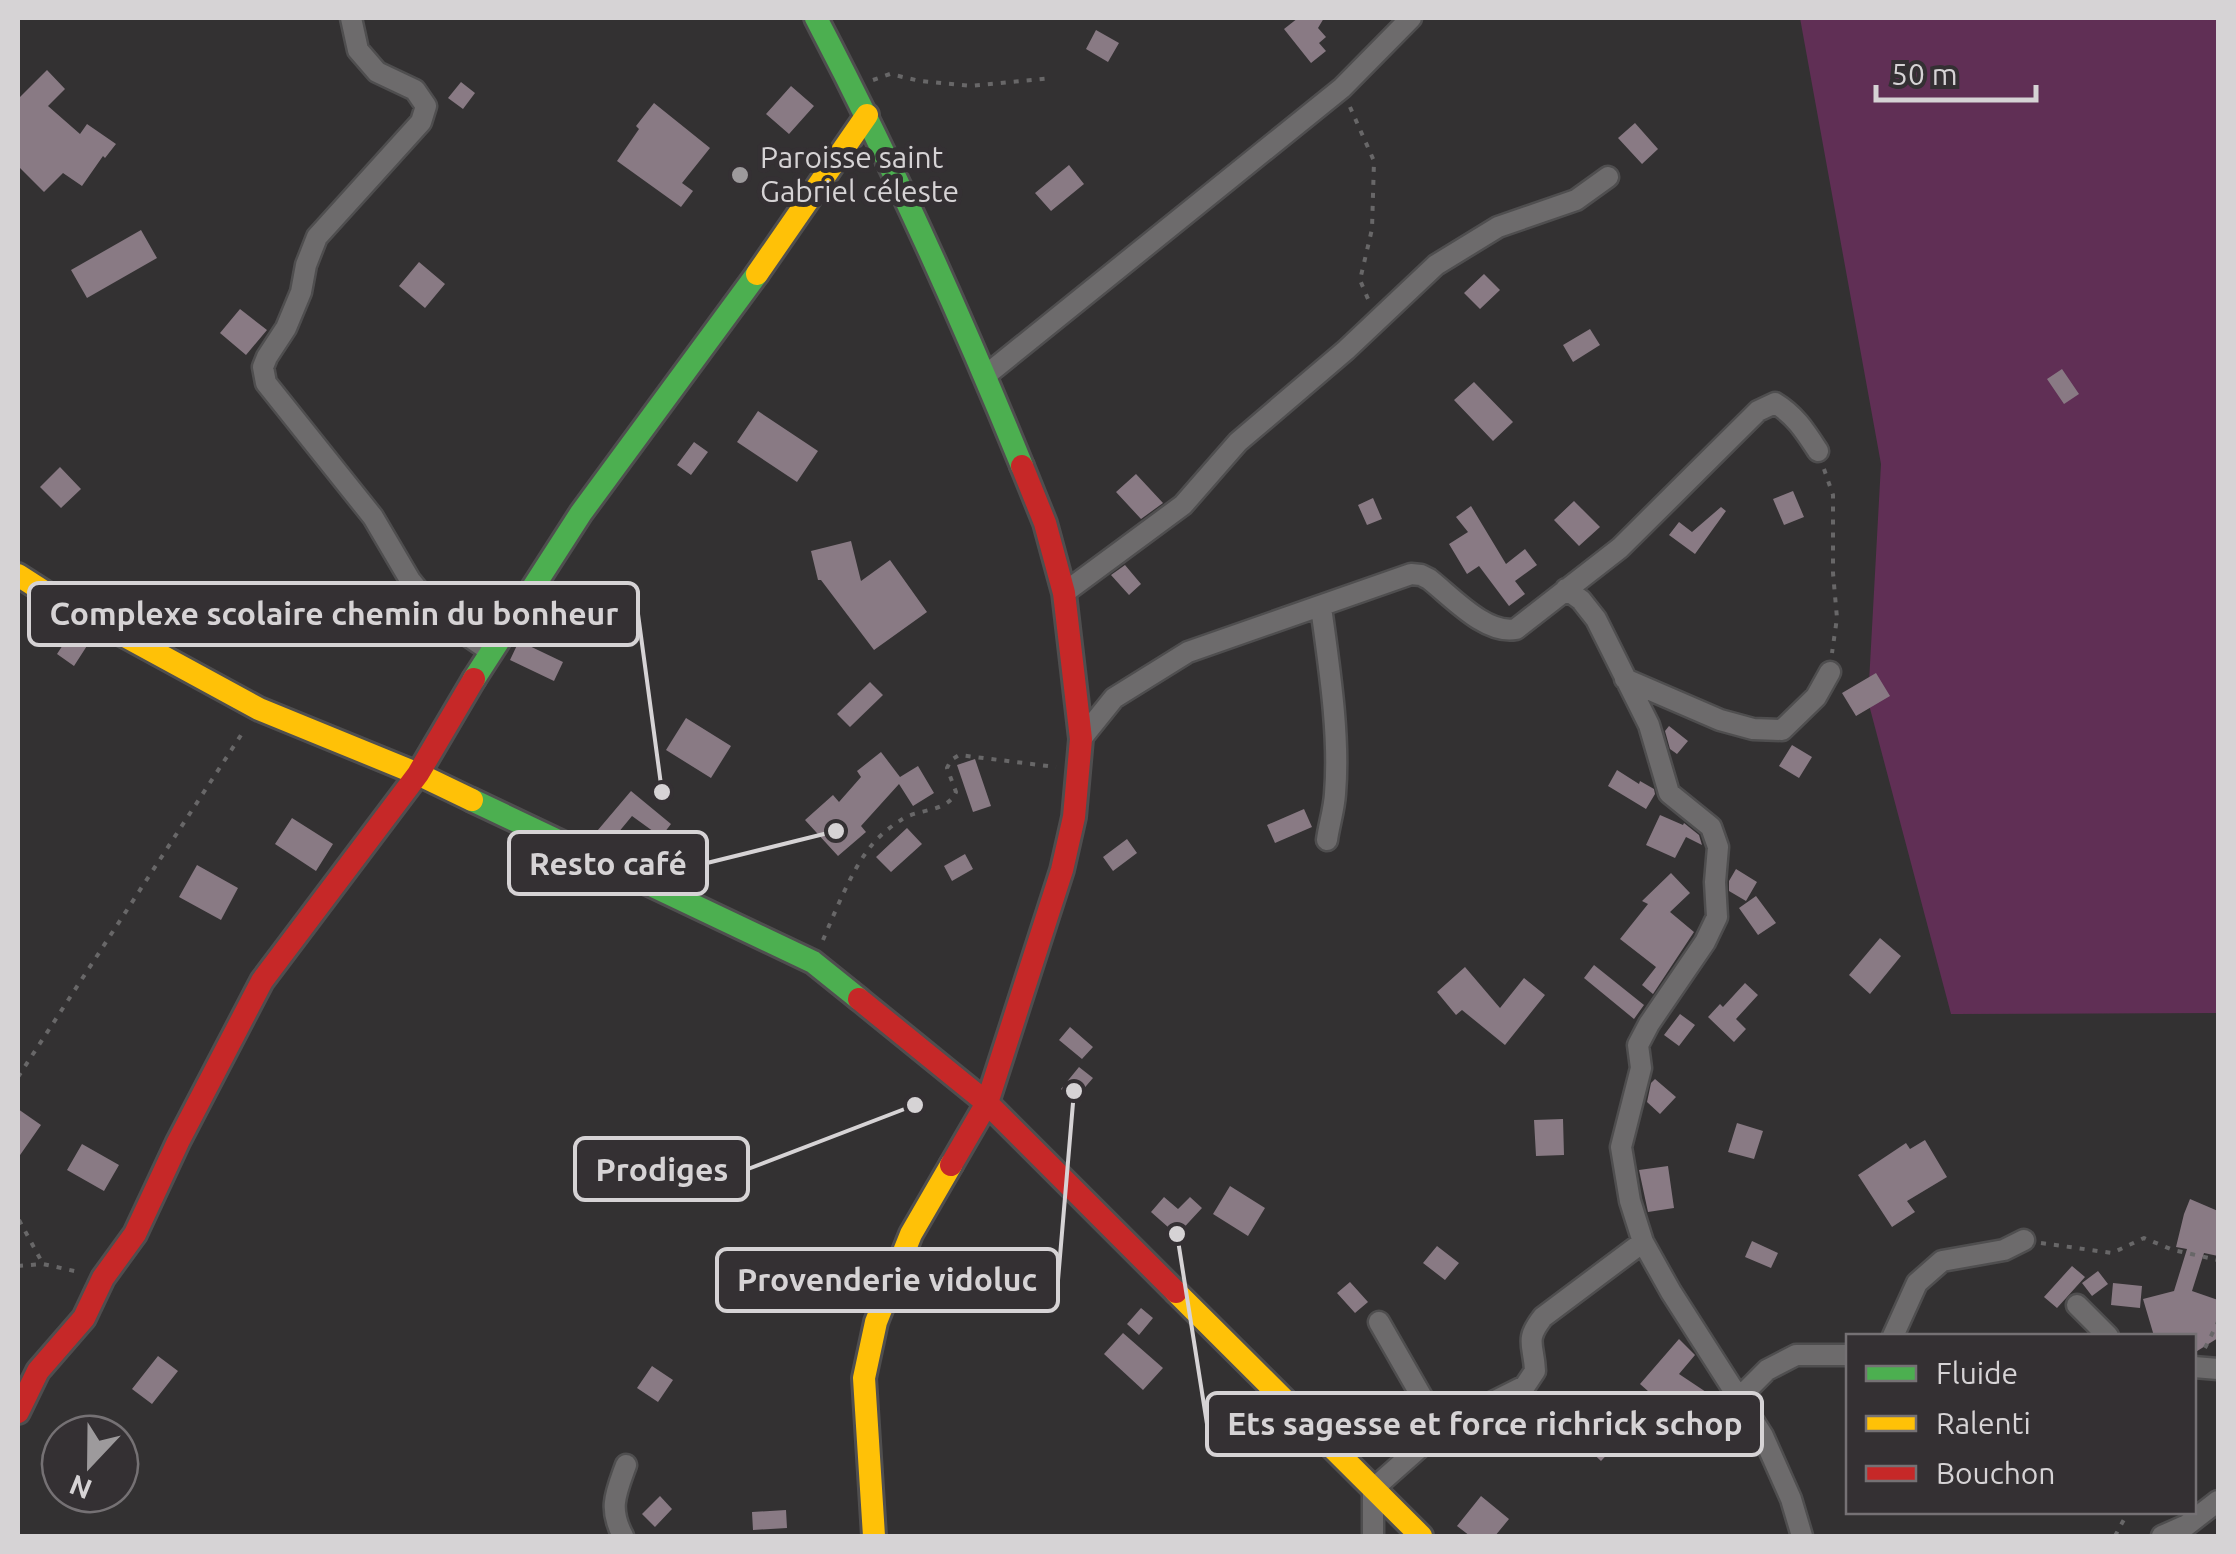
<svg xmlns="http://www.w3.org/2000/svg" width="2236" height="1554" viewBox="0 0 2236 1554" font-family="Ubuntu,sans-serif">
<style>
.green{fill:#602f55}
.building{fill:#897a84}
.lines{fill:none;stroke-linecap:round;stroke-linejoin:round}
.street-casing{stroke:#4f4e4f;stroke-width:25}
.fast-casing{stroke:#4f4e4f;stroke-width:28}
.slow-casing{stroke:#4f4e4f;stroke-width:28}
.jam-casing{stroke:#4f4e4f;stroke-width:28}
.path{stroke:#686768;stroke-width:4;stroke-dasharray:5 8;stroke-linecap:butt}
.street{stroke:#6d6b6c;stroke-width:20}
.fast{stroke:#4caf50;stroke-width:22}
.slow{stroke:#ffc107;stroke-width:22}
.jam{stroke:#c62828;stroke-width:22}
.poi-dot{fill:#9d9a9c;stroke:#343033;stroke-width:4}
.labels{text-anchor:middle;stroke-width:10;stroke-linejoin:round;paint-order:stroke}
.poi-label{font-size:30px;fill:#d6d3d5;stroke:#343033;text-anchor:start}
.leader{fill:none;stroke:#d6d3d5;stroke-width:4}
.callout-dot{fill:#d6d3d5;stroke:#343033;stroke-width:4}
.callout{fill:#343033;stroke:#d6d3d5;stroke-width:4}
.callout-label{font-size:32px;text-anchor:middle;font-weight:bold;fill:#d6d3d5}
</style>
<rect width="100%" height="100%" fill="#333132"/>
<path class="green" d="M1800,18H2218V1013L1951,1014L1868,701L1881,464Z"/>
<path class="building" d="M1298,18H1324L1318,28L1326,37L1319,43L1326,51L1311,63L1284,29Z
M1096,30L1119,43L1108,62L1086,49Z
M47,70L65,89L48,106L80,134L87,124L116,144L105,158L103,156L82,186L63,173L44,192L18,166V99Z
M461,82L475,93L463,109L448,98Z
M791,86L814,106L789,134L766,114Z
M654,103L710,148L682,183L693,191L681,207L617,161L639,129L636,126Z
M1635,123L1658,149L1642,164L1618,138Z
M1069,165L1084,184L1051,211L1035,193Z
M141,230L157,258L87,298L71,270Z
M419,262L445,284L425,308L399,286Z
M1484,274L1500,290L1480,309L1464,293Z
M240,309L267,330L246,355L220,333Z
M1590,329L1600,345L1573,362L1563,345Z
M2062,369L2079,394L2064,404L2047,379Z
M1474,382L1513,422L1493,441L1454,400Z
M758,411L818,451L797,482L737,442Z
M694,442L708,452L691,475L677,465Z
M60,467L81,489L61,508L40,487Z
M1136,474L1163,503L1141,519L1116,492Z
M1793,491L1804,517L1784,525L1773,499Z
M1373,498L1382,519L1367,525L1358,505Z
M1574,501L1600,527L1579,546L1554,520Z
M1471,506L1506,564L1525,549L1537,565L1515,581L1525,594L1509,606L1479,566L1467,574L1449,544L1468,532L1456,517Z
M1721,507L1726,511L1695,554L1669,535L1679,522L1692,532Z
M851,541L861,581L890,560L927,612L874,650L821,580H818L811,551Z
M1125,565L1141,584L1129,595L1111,575Z
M74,628L92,638L74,666L57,654Z
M519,641L563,662L554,681L510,660Z
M1876,673L1890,696L1856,716L1842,693Z
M870,682L883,695L850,727L837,714Z
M686,718L731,746L711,778L666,750Z
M1669,726L1688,741L1677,754L1670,749L1665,731Z
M1792,745L1812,757L1799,778L1779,766Z
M881,752L900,777L918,766L934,793L913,806L899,784L861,826L866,832L838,856L805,820L833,795L839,802L861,777L857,771Z
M975,759L991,806L973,812L957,765Z
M1617,770L1639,784L1640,781L1654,789L1655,794L1646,809L1608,786Z
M631,791L671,824L661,837L632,816L608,845L593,838L592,837Z
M1304,809L1312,827L1275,843L1267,825Z
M1660,815L1683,825L1684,823L1699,835L1702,845L1686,837L1675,858L1646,845Z
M292,818L333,844L316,871L275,844Z
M907,828L922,844L891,872L876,857Z
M1127,839L1137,853L1113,871L1103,857Z
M965,854L973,869L952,881L944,866Z
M197,865L238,888L221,920L179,897Z
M1736,869L1757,882L1746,901L1729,891V881Z
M1671,873L1690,893L1670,912L1694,932L1653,994L1642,985L1656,967L1620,939L1648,904L1642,901Z
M1756,896L1776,923L1758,935L1739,908Z
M1880,938L1901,956L1870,994L1849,975Z
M1594,965L1644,1005L1634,1019L1584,978Z
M1465,967L1500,1008L1524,978L1545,995L1505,1045L1462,1010L1456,1015L1437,992Z
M1745,983L1758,995L1736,1019L1746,1029L1734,1042L1708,1017L1720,1004L1723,1007Z
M1680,1014L1695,1025L1679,1046L1664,1035Z
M1070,1027L1093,1047L1082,1059L1059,1040Z
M1079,1067L1093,1078L1074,1100L1061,1089Z
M1655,1079L1676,1097L1660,1114L1647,1102L1651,1083Z
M18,1109L41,1125L18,1158Z
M1563,1119L1564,1155L1536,1156L1534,1120Z
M1737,1123L1763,1131L1754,1159L1728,1152Z
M1925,1140L1947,1177L1907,1201L1915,1212L1892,1227L1858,1175L1906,1143L1910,1149Z
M82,1144L119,1165L104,1191L67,1170Z
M1668,1166L1674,1208L1648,1212L1639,1170Z
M1230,1186L1265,1208L1248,1236L1213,1214Z
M1164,1197L1178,1209L1190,1197L1202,1208L1177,1235L1151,1212Z
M2190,1199L2218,1211V1256L2204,1253L2192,1291L2218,1300V1338L2194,1353V1336H2154L2143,1299L2174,1291L2187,1249L2176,1247L2184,1214Z
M1752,1241L1778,1253L1771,1268L1745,1257Z
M1437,1246L1459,1263L1445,1280L1423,1263Z
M2072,1266L2085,1277L2057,1308L2044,1297Z
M2098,1271L2108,1284L2092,1296L2082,1283Z
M1350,1282L1368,1302L1355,1313L1337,1293Z
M2113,1283L2142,1286L2140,1308L2111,1305Z
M1141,1308L1153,1318L1139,1335L1127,1324Z
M1123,1333L1163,1368L1143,1390L1104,1354Z
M1679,1339L1695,1355L1679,1374L1709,1394L1693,1418L1660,1396L1657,1399L1640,1384Z
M158,1356L178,1371L152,1404L132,1389Z
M652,1366L673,1380L658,1402L637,1388Z
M1598,1428L1616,1445L1601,1461L1582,1443Z
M660,1496L672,1509L655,1527L642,1514Z
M1481,1496L1509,1519L1495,1536H1470L1457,1526Z
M786,1510L787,1528L753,1530L752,1512Z"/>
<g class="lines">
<defs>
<path id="street" d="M351,18L358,50L377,72L415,90L426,106L421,122L317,237L306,265L301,292L286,328L267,357L263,367L266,383L373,517L410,580L439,616L490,651
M985,376L1342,88L1411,18
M1566,589L1581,600L1596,619L1649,725L1669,793L1711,827L1718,847L1715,882L1717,917L1705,942L1649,1024L1638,1045L1641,1068L1621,1147L1630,1201L1643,1242L1671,1292L1763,1436L1791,1499L1802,1536
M1064,593L1183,505L1238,442L1346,350L1436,265L1498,227L1576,200L1608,177
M1321,607C1329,666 1340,735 1335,794C1334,810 1329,825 1327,840
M1625,679L1720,720L1753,729L1782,730L1816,697L1830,672
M1081,739L1114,698L1188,652L1411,574L1421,575L1429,579C1452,597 1486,635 1516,629L1620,548L1758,411L1775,403C1795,415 1805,431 1818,451
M2077,1305L2108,1336
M1379,1322L1442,1432
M1893,1336L1917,1283L1942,1261L2004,1250L2024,1240
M2194,1367L2218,1369
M1740,1397L1767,1370L1796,1355H1848
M623,1536C608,1508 616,1493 626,1465
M1373,1536V1489L1426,1442L1471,1413L1525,1386L1535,1371C1534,1344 1524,1341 1543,1317L1643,1242
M2162,1536L2187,1525L2218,1501"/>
<path id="fast" d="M816,18C892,163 960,314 1022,466
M474,679L581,513L757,274
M472,800L813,962L859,999"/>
<path id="slow" d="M757,274L867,115
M18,575L46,593L259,709L418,774L472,800
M1176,1292L1421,1536
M874,1536L864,1378L876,1322L911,1234L951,1165"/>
<path id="jam" d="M859,999L987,1103L1176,1292
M951,1165L987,1103L1062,870L1074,817L1081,739L1064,593L1045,523L1022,466
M18,1412L38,1371L84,1318L103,1278L135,1234L178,1142L262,981L418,774L474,679"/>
</defs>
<use href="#street" class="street-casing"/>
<use href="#fast" class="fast-casing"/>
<use href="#slow" class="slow-casing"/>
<use href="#jam" class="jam-casing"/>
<path class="path" d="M873,80L890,74L920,81L971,86L1051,78
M1350,107L1374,161L1372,229L1360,280L1368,299
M1824,469L1833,495V573L1837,618L1832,653
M823,940C835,912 852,869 871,846C878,837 891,826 901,820C918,808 947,813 956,792L947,768L951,760L959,755L1056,767
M18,1077L245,729
M19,1220L43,1264
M2041,1243L2112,1253L2144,1238L2173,1250L2218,1260
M18,1266L43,1264L79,1272
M2205,1348L2218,1322
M2115,1536L2128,1512"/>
<use href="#street" class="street"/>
<use href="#fast" class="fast"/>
<use href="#slow" class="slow"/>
<use href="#jam" class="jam"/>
</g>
<circle class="poi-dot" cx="740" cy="175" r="10"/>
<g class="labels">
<g class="poi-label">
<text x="760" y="168">Paroisse saint<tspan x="760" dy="34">Gabriel céleste</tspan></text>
</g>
</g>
<path class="leader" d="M662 792L638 614M836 831L707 863M915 1105L748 1169M1074 1091L1058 1280M1177 1234L1207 1424"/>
<g class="callout-dot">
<circle cx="662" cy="792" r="10"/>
<circle cx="836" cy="831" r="10"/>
<circle cx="915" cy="1105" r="10"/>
<circle cx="1074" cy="1091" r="10"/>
<circle cx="1177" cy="1234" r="10"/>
</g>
<g class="callout">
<rect x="29" y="583" width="609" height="62" rx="10"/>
<rect x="509" y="832" width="198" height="62" rx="10"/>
<rect x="575" y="1138" width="173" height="62" rx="10"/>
<rect x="717" y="1249" width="341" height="62" rx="10"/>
<rect x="1207" y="1393" width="555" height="62" rx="10"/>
</g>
<g class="callout-label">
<text x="334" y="625">Complexe scolaire chemin du bonheur</text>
<text x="608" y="875">Resto café</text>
<text x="662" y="1181">Prodiges</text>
<text x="887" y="1291">Provenderie vidoluc</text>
<text x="1485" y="1435">Ets sagesse et force richrick schop</text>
</g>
<rect width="2236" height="1554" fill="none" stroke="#d6d3d5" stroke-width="40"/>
<rect x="1846" y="1334" width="350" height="180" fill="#343033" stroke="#757174" stroke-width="2.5"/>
<rect x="1866" y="1366" width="50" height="15" fill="#4caf50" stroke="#757174" stroke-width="2.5"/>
<text x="1936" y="1384" font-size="30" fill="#d6d3d5">Fluide</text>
<rect x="1866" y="1416" width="50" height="15" fill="#ffc107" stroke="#757174" stroke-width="2.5"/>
<text x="1936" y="1434" font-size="30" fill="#d6d3d5">Ralenti</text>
<rect x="1866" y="1466" width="50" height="15" fill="#c62828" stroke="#757174" stroke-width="2.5"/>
<text x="1936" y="1484" font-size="30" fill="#d6d3d5">Bouchon</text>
<g transform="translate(90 1464) rotate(202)"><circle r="48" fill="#343033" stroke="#757174" stroke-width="2.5"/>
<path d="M0-8L18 38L0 25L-18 38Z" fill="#9d9a9c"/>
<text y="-15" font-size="28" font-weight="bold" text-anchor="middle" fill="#d6d3d5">N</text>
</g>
<path d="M1876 85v15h160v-15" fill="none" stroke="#d6d3d5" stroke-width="5"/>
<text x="1891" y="85" font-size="30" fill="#d6d3d5" stroke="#343033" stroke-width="8" paint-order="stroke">50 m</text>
</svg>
